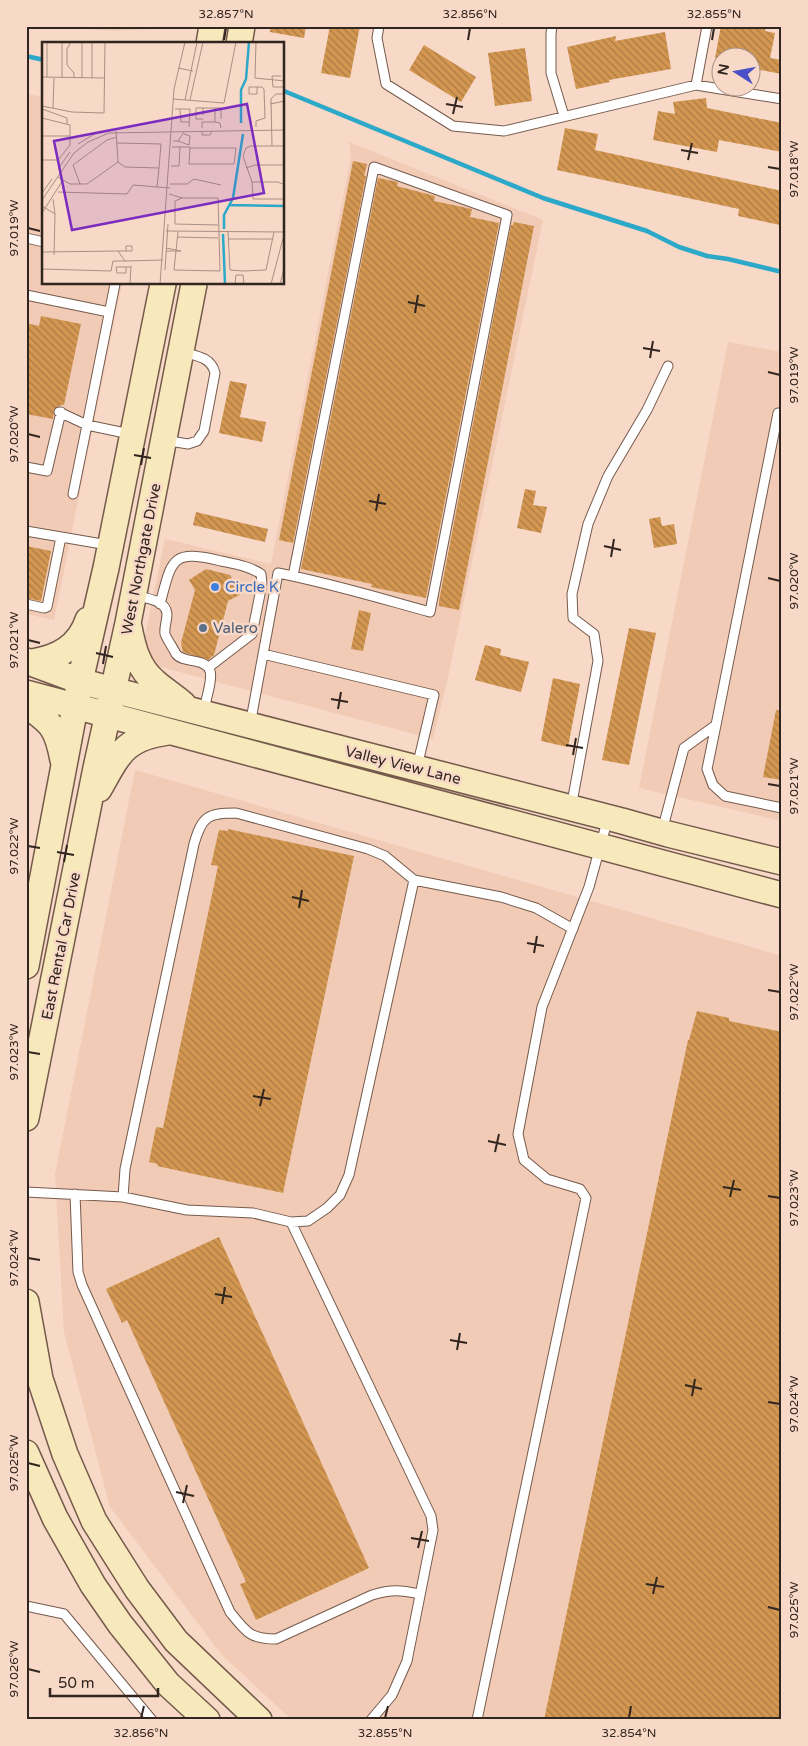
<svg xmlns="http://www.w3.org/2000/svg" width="808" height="1746" viewBox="0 0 808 1746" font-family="'Varela Round',sans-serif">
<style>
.built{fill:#f1cbb6}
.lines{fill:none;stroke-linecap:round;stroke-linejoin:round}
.stream{stroke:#2ca9c9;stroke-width:4.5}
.building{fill:url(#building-back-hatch)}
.service-casing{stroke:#755a4b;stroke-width:11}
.secondary-casing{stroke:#755a4b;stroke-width:28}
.service{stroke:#fff;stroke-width:9}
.secondary{stroke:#f7e9bc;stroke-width:25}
.ticks{fill:none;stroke:#31251f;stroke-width:2}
.shop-dot{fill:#3f7fe0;stroke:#f8d8c7;stroke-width:2}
.service-dot{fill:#5c6f8a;stroke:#f8d8c7;stroke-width:2}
.labels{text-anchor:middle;stroke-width:5;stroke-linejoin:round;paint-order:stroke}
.street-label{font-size:15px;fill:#31251f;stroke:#f8d8c7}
.shop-label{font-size:15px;fill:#366cbe;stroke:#f8d8c7;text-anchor:start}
.service-label{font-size:15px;fill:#4e5e75;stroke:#f8d8c7;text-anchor:start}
.inset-river{fill:none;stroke:#2ca9c9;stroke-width:2.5}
.inset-road{fill:none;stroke:#a89084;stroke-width:1}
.view{fill:#7b2cbf;fill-opacity:0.15;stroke:#7b2cbf;stroke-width:2.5}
.inset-edge{fill:none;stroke:#31251f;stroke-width:2.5}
.neatline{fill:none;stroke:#31251f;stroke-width:2}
.ticks-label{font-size:12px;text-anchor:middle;fill:#31251f}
</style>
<defs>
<pattern id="building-back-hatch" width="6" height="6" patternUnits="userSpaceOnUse" patternTransform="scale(1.25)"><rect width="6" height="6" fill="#d39751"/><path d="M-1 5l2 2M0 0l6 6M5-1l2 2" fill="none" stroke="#ac7b43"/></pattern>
</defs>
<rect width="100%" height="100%" fill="#f8d8c7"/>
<path class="built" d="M42,26H187V28L112,31Z
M26,94L44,97V284H122L54,620L26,614Z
M349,142L543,220L447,682L433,739L157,666L143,646L165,539L271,564L351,157Z
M728,342L782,352V821L639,788Z
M135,770L782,956V1720H292L221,1654L110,1507L64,1332L55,1174Z"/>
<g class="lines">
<path class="stream" d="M26,56L44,60
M284,91L543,198L647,231L679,247L707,256L728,259L782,272"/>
</g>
<path class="building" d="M271,26H306L304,38L270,32Z
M330,26H360L350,78L321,73Z
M721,26H766L765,31L775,33L770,58L782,60V74L750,68V58H715Z
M665,32L671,69L609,80L610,82L576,89L567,47L616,36L615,41Z
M424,45L476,77L461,102L409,70Z
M525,48L532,101L495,106L488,53Z
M706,98L707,108L782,123V152L719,140L717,152L653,140L658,111L675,114L673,102Z
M565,128L598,134L595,150L782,191V213L780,225L738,216L739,209L557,170Z
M353,161L367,164L364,176H366L293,543L279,540Z
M378,178L398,182L397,186L435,196L434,201L472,209L470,217L499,223L426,598L371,587L372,584L301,569Z
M514,222L534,226L459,610L439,606V601L511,225H513Z
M41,316L81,324L64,405H61L54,409L53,419L26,414V323L39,326Z
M230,381L247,384L240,417L266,422L262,442L219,433Z
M525,489L536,491L533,505L547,507L541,533L517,528Z
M196,512L268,529L265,542L193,525Z
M660,517L662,526L674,524L677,544L654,548L649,519Z
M26,546L51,551L41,601L26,598Z
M206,569L230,575L241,594L228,601L214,655L208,660L183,652L181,643L195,590L189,580Z
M359,610L371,613L363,651L351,649Z
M629,628L656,633L629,765L602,760Z
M485,645L501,649L500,655L529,662L521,692L475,680Z
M553,678L580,684L568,747L541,741Z
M776,710L782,711V780L763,777Z
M228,829L354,856L283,1193L157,1166L158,1164L149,1162L156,1127L163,1128L178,1056L218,866L211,865L219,830L228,831Z
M697,1011L729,1018V1021L782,1032V1720H544L688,1040H689Z
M219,1237L369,1568L256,1620L240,1584L246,1582L127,1320L122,1323L106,1289Z"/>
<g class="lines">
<defs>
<path id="service" d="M379,26L377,38L386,84L453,126L504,131L696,85L782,99
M552,26L551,34V73L564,116
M696,85L707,26
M26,238L44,242
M115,284L87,425L130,434
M26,295L109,312
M59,412L87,425L73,494
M164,440L188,444L197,441L204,431L215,373C211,357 197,356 182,352
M26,467L47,471L61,412
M26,531L108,545
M135,596C146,598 166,600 167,614C167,621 164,627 165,634C165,636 175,651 176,654C184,664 205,657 210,671C213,679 205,703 203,713
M26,604L44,608L47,607L61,537
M160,604C172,559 171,549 221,561C235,564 249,566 261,574L262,584L252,634L209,667
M263,654L434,695L417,767
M250,725L278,573C330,583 379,598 430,612L507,215L374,167L293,576
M716,725L707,769L713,785L725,796L782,808
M571,808L598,661L594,634L573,618L572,594L588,524L608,476L647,410L668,366
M662,831L684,748L716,725L778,413L782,414
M26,1192L123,1197L187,1210L253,1213L291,1222L431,1516L433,1530L407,1661L392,1695L371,1720
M75,1194L78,1272L82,1285L230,1612C246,1632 250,1639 276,1639L372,1595C392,1589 400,1590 420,1594
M123,1197L125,1169L194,844C202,816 208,813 236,813L368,849L385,856L414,880
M291,1222L308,1221L327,1208L340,1195L349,1175L414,880L501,897L536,908L573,929
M26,1606L64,1614L152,1720
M477,1720L586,1198L580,1189L547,1179L524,1160L518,1134L542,1007L589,887L608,818"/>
<path id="secondary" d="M209,44L212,26
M239,44L242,26
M129,627C133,648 138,668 155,682C164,690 174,696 183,704
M26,661L80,681L113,690L622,821L668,834L782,862
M32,662C58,658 79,647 88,620
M26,693L782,895
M26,705C52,723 57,728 63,760
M99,789C119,754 124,738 168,732
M26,966L80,681L106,568L163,284
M26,1118L96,768L128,623L194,284
M26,1302L40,1379L65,1454L94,1521L137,1589L176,1641L259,1720
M26,1453L55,1518L93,1585L120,1624L168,1684L207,1720"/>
</defs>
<use href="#service" class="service-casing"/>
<use href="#secondary" class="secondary-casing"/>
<use href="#service" class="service"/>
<use href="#secondary" class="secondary"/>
</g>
<path class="ticks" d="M224,40L226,28M468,40L470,28M712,40L714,28M446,104L463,107M453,114L457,97M681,150L698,153M688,160L692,143M768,167L780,169M28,228L40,231M408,302L425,306M415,313L418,295M643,348L660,351M650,358L653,341M768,372L780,375M28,434L40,437M134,455L151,458M141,465L144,448M369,501L386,504M376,511L379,494M604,546L621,550M611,557L614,539M768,578L780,581M28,640L40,643M96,653L113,657M103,664L106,646M331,699L348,702M338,709L341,692M566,745L583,748M573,755L576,738M768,784L780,786M28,846L40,848M57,852L74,855M64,862L67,845M292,897L309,901M299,908L302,890M527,943L544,946M534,953L537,936M768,990L780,992M28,1052L40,1054M253,1096L271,1099M260,1106L264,1089M488,1141L506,1145M495,1152L499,1134M723,1187L741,1190M768,1196L780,1198M730,1197L734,1180M28,1258L40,1260M215,1294L232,1297M222,1304L225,1287M450,1340L467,1343M457,1350L460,1333M685,1385L702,1389M692,1396L695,1379M768,1402L780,1404M28,1463L40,1466M176,1492L194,1496M183,1503L187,1485M411,1538L429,1541M418,1548L422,1531M646,1584L664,1587M653,1594L657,1577M768,1607L780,1610M28,1669L40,1672M141,1718L144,1706M385,1718L388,1706M629,1718L631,1706"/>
<circle class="shop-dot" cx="215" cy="587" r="5"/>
<circle class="service-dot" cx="203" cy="628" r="5"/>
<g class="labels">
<g class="street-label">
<text transform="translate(141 559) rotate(-79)" y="5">West Northgate Drive</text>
<text transform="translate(403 765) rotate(14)" y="5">Valley View Lane</text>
<text transform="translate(61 946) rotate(-79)" y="5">East Rental Car Drive</text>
</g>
<g class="shop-label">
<text x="225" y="592">Circle K</text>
</g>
<g class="service-label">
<text x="213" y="633">Valero</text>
</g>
</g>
<g transform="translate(42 42)">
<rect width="242" height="242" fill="#f8d8c7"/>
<path class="inset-river" d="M199,81V48L204,37L207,0M188,163L243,164M182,187V173L191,156L201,92M181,192L183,242"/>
<path class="inset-road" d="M29,0L25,7V23L32,31V36M214,0L213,36L243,39M136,26L151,29M239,34H230L231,45H243M0,35L63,36M5,35V0M20,36V0M40,36V0M50,36V0M131,57L182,61L194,0M143,58L155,0M148,58L161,0M228,62L243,59M0,64L30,70L62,71L63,0M11,66L12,36M161,66H173V80M173,66H179V77M0,67L25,76V82M133,67H148L147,85M138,67L139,80H147M161,73V66H154V77H161M0,76L28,83V103L16,118H0M214,85V79L223,76L222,47L220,45H207V52H215V45M160,86V80H173L178,81L179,86M160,89V93H168L170,89M0,94H28M131,99H136L142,90M136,99L147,103L148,94L142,92M75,101L119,102L117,126M36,102L54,91M230,104L229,57L234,52H243M243,104H209L204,106L201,114L210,140L211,157H243M130,105H148L147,122H192L194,106H148M76,120L83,125L117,126L115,145M129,124H137L138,105M204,126L213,123H243M16,127L28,110M16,135L28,142H45L76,120L74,89M210,140H236L243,143M38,142L31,123L65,98L75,95M128,142H145L152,137L179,143M16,150L85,152L91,143L128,146M0,151L10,137M127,152L140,156H176L178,229L132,228L136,190M140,156L133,159V182L176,183M11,157L13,172M0,158L32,111L46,100L67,91L243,88M0,164L13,172L12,213M0,171L21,138M124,189L242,190M186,190L188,228L201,229L224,228L232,190M136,195L176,196M186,197H231M76,209H90V204H84V209M124,209H139L124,206M0,210L76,209L83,219L121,218M84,225V231H75L74,225H89M0,227L69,229L71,219H83M123,228L126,182M88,242L89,224M118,242L132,47L143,0M193,242L194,233H201L202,242M229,242L243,189M238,242L243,223"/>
<path class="view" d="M205,62L222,151L30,188L12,99Z"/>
<rect width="242" height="242" class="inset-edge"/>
</g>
<rect width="808" height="1746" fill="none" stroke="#f8d8c7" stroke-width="55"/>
<g transform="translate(736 72) rotate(281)"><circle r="24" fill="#f8d8c7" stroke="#a89084"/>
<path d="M0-4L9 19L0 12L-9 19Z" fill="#4a50c6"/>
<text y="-8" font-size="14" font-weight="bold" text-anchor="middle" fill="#31251f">N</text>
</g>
<path d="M50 1688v8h108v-8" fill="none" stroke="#31251f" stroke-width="2.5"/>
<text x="58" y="1688" font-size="15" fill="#31251f" stroke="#f8d8c7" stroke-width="4" paint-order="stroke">50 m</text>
<rect x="28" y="28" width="752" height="1690" class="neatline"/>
<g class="ticks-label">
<text x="226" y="18">32.857°N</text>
<text x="470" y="18">32.856°N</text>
<text x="714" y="18">32.855°N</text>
<text transform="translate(794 169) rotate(-90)" y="4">97.018°W</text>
<text transform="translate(14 228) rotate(-90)" y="4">97.019°W</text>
<text transform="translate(794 375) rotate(-90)" y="4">97.019°W</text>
<text transform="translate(14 434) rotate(-90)" y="4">97.020°W</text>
<text transform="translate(794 581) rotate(-90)" y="4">97.020°W</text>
<text transform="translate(14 640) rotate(-90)" y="4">97.021°W</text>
<text transform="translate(794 786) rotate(-90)" y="4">97.021°W</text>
<text transform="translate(14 846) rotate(-90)" y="4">97.022°W</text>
<text transform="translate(794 992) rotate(-90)" y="4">97.022°W</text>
<text transform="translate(14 1052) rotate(-90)" y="4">97.023°W</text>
<text transform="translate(794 1198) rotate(-90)" y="4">97.023°W</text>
<text transform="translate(14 1258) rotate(-90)" y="4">97.024°W</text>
<text transform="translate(794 1404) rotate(-90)" y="4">97.024°W</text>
<text transform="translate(14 1463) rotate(-90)" y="4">97.025°W</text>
<text transform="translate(794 1610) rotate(-90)" y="4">97.025°W</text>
<text transform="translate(14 1669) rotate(-90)" y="4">97.026°W</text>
<text x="141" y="1737">32.856°N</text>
<text x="385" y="1737">32.855°N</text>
<text x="629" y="1737">32.854°N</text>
</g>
</svg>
